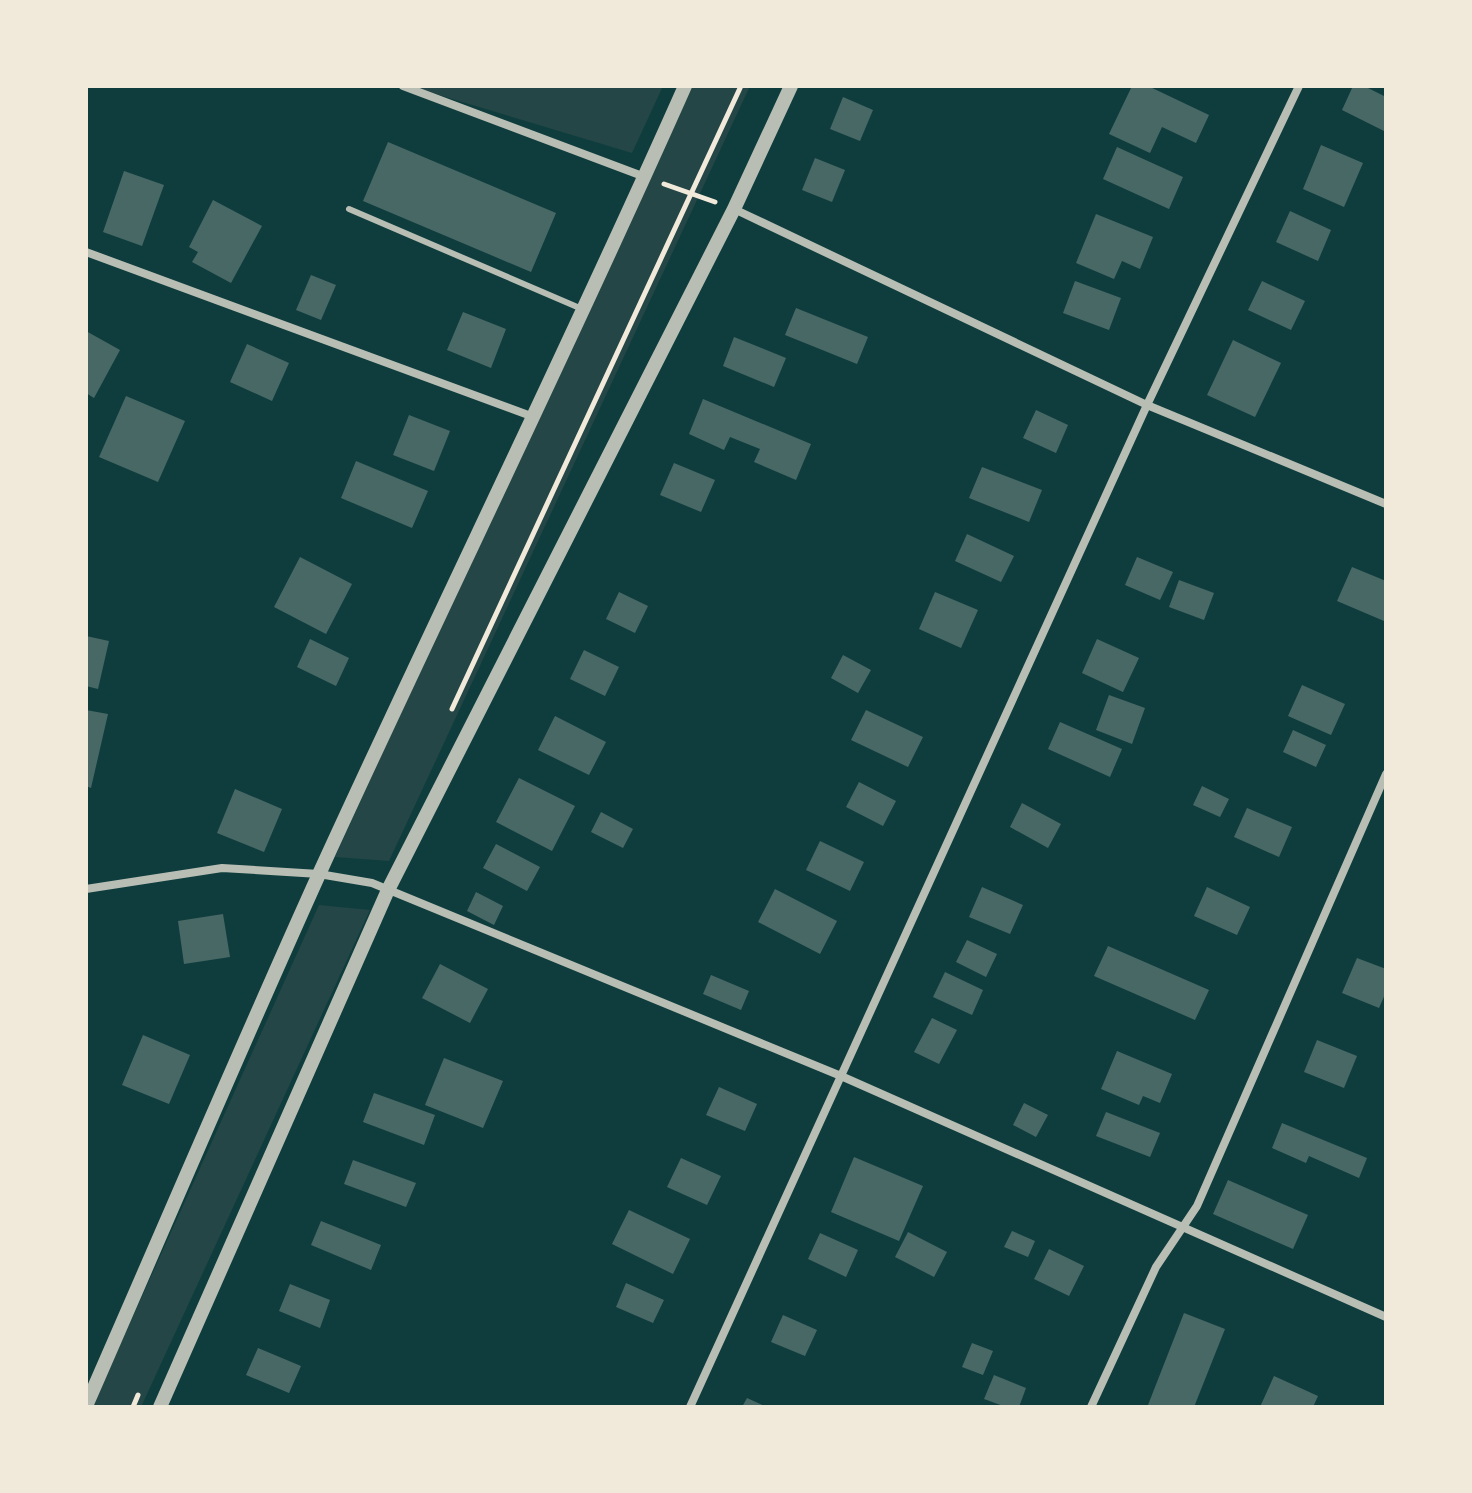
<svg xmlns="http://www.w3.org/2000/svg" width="1472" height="1493" viewBox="0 0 1472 1493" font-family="Raleway,sans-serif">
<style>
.green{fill:#244646}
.building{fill:#486865}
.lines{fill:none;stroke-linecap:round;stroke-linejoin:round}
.path{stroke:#f1e9da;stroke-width:5}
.service{stroke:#b8beb3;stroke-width:6}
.minor{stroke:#b8beb3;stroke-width:8}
.tertiary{stroke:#b8beb3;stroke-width:14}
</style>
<rect width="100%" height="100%" fill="#0f3d3e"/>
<path class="green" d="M409,86H663L632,153Z
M687,86H750L389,861L335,857Z
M319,905L370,910L141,1407H92Z"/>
<path class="building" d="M1132,86H1148L1209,115L1196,143L1162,127L1150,153L1109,134Z
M1353,86H1364L1386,97V132L1342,110Z
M843,97L873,110L860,141L830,129Z
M388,142L556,213L531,272L363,201Z
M1321,145L1363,163L1344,207L1303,189Z
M1117,147L1183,177L1169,209L1103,179Z
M815,158L845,170L832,202L802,190Z
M124,171L164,185L142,246L103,232Z
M213,200L262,226L231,283L192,262L198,252L189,247Z
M1290,211L1331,230L1318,261L1276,242Z
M1096,214L1153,237L1140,269L1122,261L1114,279L1076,263Z
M311,275L336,285L321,320L296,310Z
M1075,281L1121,298L1109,330L1063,313Z
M1262,281L1305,301L1291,330L1248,310Z
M796,308L868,337L857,364L785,335Z
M463,312L506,329L491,368L447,350Z
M86,331L120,350L94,398L86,393Z
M734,337L786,358L774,387L723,366Z
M1233,340L1281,363L1255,417L1207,395Z
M247,344L289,363L272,401L230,382Z
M126,396L185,421L158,482L99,457Z
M703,399L811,444L796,480L754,462L760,449L730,437L724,450L689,434Z
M1036,410L1068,425L1056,453L1023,438Z
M409,415L450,431L434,471L393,455Z
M356,461L428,491L412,528L341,498Z
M674,463L715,480L701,512L660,495Z
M982,467L1042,490L1029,522L969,498Z
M967,534L1014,556L1001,582L955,561Z
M300,557L352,584L326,634L274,607Z
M1137,557L1173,572L1160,600L1125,585Z
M1352,567L1386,581L1384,621L1337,601Z
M1179,580L1214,593L1204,620L1169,607Z
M619,592L648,606L635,633L606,619Z
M935,592L978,610L961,648L919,629Z
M86,636L109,641L98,689L86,686Z
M310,639L349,658L336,686L297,667Z
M1097,639L1139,658L1123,692L1082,673Z
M584,650L619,667L605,696L570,679Z
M843,655L871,670L858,693L831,678Z
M1302,685L1345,704L1331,735L1288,716Z
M1109,695L1145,708L1132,744L1096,730Z
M86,710L108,714L91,788L86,786Z
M866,710L923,737L908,767L851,740Z
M555,716L606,742L589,775L538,750Z
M1060,722L1122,749L1110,777L1048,749Z
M1293,730L1326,745L1316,767L1283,752Z
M519,778L575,806L552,851L496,822Z
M859,782L896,801L883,826L846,807Z
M1202,786L1229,799L1220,817L1193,805Z
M235,789L282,809L264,852L217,833Z
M1022,803L1061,824L1048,848L1010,827Z
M1247,808L1292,827L1279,857L1234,837Z
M601,812L633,829L623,848L591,832Z
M820,841L864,862L850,891L806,870Z
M496,844L540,867L527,891L483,868Z
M982,887L1023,905L1010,934L969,917Z
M1207,887L1250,907L1237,935L1194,916Z
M775,889L837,921L820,954L758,922Z
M476,892L503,906L494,925L467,911Z
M223,914L230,957L184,964L178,921Z
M967,940L997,954L986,977L956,962Z
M1108,946L1209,990L1195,1020L1094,976Z
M1357,958L1386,969V992L1379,1008L1342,993Z
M440,964L488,989L470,1023L422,998Z
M945,972L983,990L972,1015L933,997Z
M711,975L749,991L741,1010L703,994Z
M932,1018L957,1030L939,1064L914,1052Z
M143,1035L190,1055L169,1104L122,1085Z
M1317,1040L1357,1056L1344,1088L1304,1072Z
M1117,1051L1172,1074L1160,1103L1143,1096L1139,1105L1101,1089Z
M444,1058L503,1081L483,1128L425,1105Z
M719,1087L757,1104L745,1131L706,1115Z
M374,1093L435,1115L424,1145L363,1122Z
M1024,1103L1048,1115L1036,1137L1013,1125Z
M1106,1112L1160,1133L1150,1157L1096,1136Z
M1282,1123L1367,1158L1359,1178L1309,1156L1306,1163L1272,1148Z
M854,1157L923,1186L899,1241L831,1212Z
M681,1158L721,1176L707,1205L667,1187Z
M353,1160L416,1183L406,1207L344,1184Z
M1228,1180L1308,1215L1293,1249L1213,1214Z
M629,1210L690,1239L673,1274L612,1244Z
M321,1221L381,1245L371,1270L311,1245Z
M1012,1231L1035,1241L1028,1257L1004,1247Z
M908,1232L947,1252L934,1277L895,1257Z
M820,1233L858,1250L846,1277L808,1259Z
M1049,1249L1084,1266L1069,1296L1034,1279Z
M626,1283L664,1300L653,1323L616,1307Z
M290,1284L330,1300L320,1328L279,1311Z
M1184,1313L1225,1329L1194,1407H1154L1148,1405Z
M783,1315L817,1330L805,1356L771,1342Z
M972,1343L993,1351L983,1375L962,1367Z
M258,1348L301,1366L289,1393L246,1375Z
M994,1375L1026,1388L1019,1407H1006L984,1399Z
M1274,1376L1318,1396L1313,1407H1260Z
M747,1398L767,1407H742Z"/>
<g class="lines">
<path class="path" d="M664,184L715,202
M452,709L741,86
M133,1407L138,1395"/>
<path class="service" d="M349,209L582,309"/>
<path class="minor" d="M403,86L645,177
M734,209L1147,405L1386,504
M86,252L531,416
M86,889L222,868L319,874L372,883L841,1076L1386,1317
M690,1407L1147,405L1299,86
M1091,1407L1156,1267L1197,1206L1386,774"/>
<path class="tertiary" d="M86,1406C164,1228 240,1049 320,872C440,609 568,350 685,86
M160,1407L388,890L734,209L791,86"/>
</g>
<rect width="1472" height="1493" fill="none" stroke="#f1e9da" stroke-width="176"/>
</svg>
